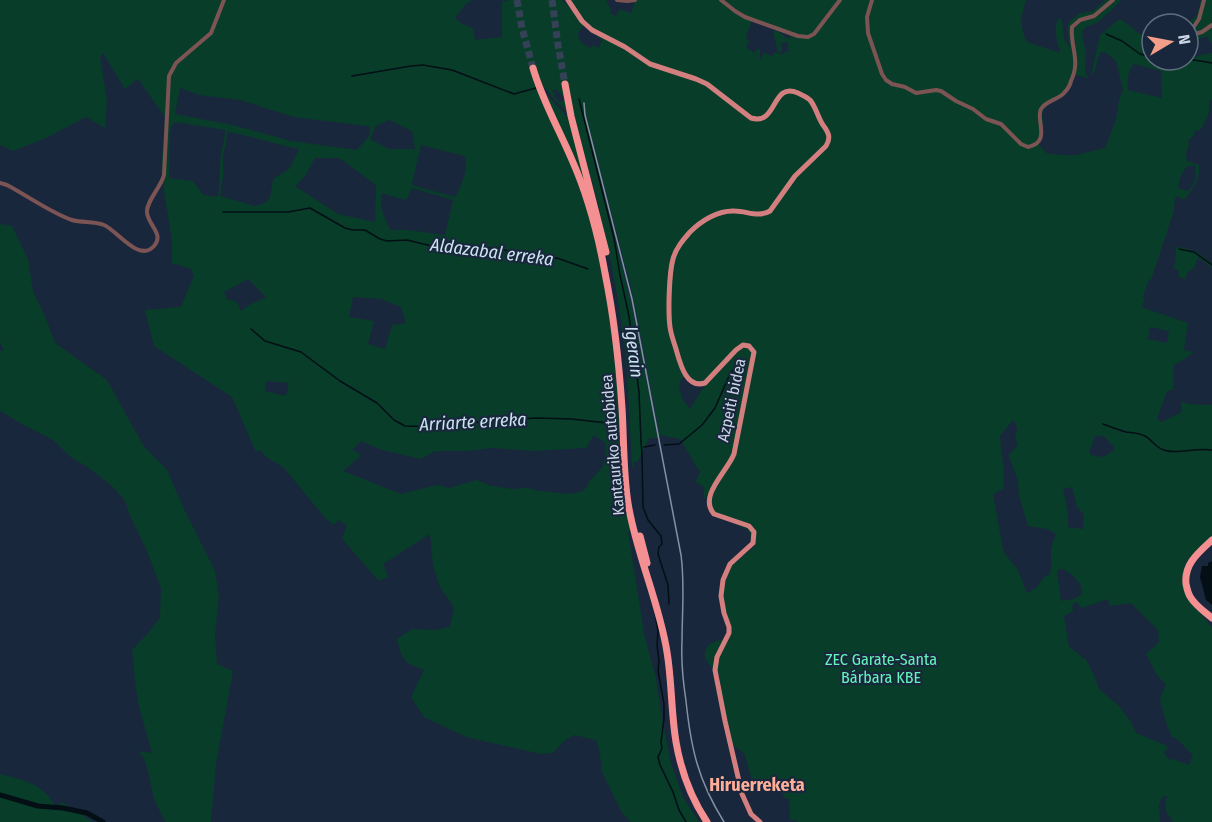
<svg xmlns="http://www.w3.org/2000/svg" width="1212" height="822" viewBox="0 0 1212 822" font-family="'Fira Sans Condensed',sans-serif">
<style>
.built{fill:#1e2f4b}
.green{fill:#083d29;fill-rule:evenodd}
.water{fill:#030e15}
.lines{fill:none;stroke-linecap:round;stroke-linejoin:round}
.stream{stroke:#030e15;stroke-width:1.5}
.river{stroke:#030e15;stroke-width:5}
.highway-tunnel{stroke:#344156;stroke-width:7;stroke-dasharray:7 3.5;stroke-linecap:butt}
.minor{stroke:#7d5454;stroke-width:4}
.major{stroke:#d37f80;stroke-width:5}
.highway{stroke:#f59092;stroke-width:7}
.rail{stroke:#8590a2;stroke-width:1.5}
.labels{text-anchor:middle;stroke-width:4.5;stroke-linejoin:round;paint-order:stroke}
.street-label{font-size:16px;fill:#cdd6e5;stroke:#19273d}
.park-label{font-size:16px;fill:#63f4b9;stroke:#19273d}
.water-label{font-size:18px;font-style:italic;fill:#cce3f0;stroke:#19273d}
.neighbourhood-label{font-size:18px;font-weight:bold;fill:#fead99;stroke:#19273d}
</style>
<rect width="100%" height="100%" fill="#19273d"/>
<path class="built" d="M583,103H585L586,115L637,314L660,435L658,438L632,307L585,117Z"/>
<path class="green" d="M0,0H472L465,5L455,18L462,24L473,28L475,40L502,37V0L504,2L509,0H562L574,12L570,0H606L611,10L610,13L616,16L620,9L631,13L635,0H1026C1021,18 1019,25 1027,42L1060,53C1057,41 1053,31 1058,19L1060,18L1062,21L1064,39L1070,48L1067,28L1069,22L1080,13L1093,11L1105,0H1122L1098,22L1086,27L1083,30L1082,35L1086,52L1085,71L1088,78L1076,75L1065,95L1048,104L1042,112L1044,131L1039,144L1046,153C1056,154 1066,156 1076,155C1086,153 1095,150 1105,148L1116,119L1119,100L1123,89L1116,61L1105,52H1101C1096,59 1098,70 1091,76L1100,35L1118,20H1122L1144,37L1148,36L1152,33V60H1186L1200,55L1212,53V100H1209C1209,109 1210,117 1203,124L1204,125L1199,131L1196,130L1194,132L1195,134L1188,141L1189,145L1186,153L1187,161L1199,165C1200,180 1193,189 1184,200L1176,196L1174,204V211L1151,280L1149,279L1143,297L1145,301L1142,305L1144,308L1188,323L1184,350L1194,352L1186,358L1174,365L1173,390L1167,391L1157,419L1161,422L1182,412L1181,401L1189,404L1212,405V537L1188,559L1183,575L1196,607L1212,628V822H1173L1166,811L1165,800L1168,797L1166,796L1162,797L1159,805L1160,822H797L796,820H790L789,798L786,799L771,778L754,787L744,753L731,744L723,705L719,673C711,668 698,655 709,645C713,641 722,640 728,638L723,588L732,565L755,546L748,530L713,512L709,492L704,499V487L695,482L701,471H699L680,439L660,435L633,296L586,115L585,104L583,103L585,117L632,307L658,438H649L638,461L633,463L634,467L632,468L627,369L619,307L612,268L599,208L571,103L555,89L552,92L556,93L554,96L560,102L563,100L565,102L568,113L553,98L540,81L587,209L594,232L605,287L613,345L631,530L628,531L644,633L656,679L663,724L671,763L683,797L699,822H631L622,813L602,772L600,754L596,740L574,735L564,741L553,753L541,754L466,737L424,717L411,697L424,670C404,663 402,660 397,639L412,629L433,630L450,627L454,608L439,585L433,565L430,534L383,564L388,577L379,581L342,539L347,526L338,520L334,525L326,519L284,468L265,456L260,450L256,452L232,397L154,346L145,310L181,307L194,275L191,269L172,263V240L161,173L165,117L138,79L125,89L103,53L100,57L107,100L105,128L86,117L46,138L13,151L0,145ZM752,20L791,34L790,39L785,37L782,34L774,30V36L778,52H782L781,43L787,42L789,51L782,54L775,52L773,53V55L771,56L763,52L762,59H760V50L758,48L754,53L746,47L749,41L746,38ZM584,24L599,34L598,37L602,40L599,48L593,45L591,48L582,43L579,39L578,33ZM1134,64L1161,71L1162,98L1128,90C1128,82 1127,70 1134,64ZM180,88L199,95L240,100L294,117L367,126L370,127C372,137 362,143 357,150L291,141L233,125L175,114ZM389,120L412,131L415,149H389L370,139L376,126ZM175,122L225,130C225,139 222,147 221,155C219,169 220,183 218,197L203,195L193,181L169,178L170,134L171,126ZM228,132C252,136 275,144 299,149L289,169L273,179L270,198L265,203L255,206L220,196L223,176V157ZM421,145L464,156C470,168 461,186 455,197L415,186L412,184ZM315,158H339L376,185L375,222L338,214L295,186L305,176ZM1187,166H1195C1197,176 1195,184 1188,191L1178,188L1181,175ZM412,188L453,200L445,235L408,230H390L389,228L381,208V193L405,200L407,198ZM248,279L266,297L249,305L241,311L237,302L227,299L224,292ZM353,297L381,299L401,307L406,323L392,325L385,349L368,344L374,321L349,317ZM1150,327L1169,331L1167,343L1148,339ZM686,375L700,384L706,383L690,409L683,400L680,391L679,390L680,381ZM266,381L289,383L286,396L265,391ZM1013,420C1018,428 1018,429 1015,437L1018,446L1010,453L1009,456L1018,481L1019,496L1028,526L1047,529L1056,534C1054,539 1052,544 1051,549C1050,559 1053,566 1049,575L1044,577L1037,587L1027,593L1018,570L1005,554L1003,549L993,494L1003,489C1006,472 1001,454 1000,436ZM594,435L605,443L606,452L603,466L589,482L586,488L581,492L568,494L541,491L527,488L512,489L488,485L477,480L449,488L437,485L401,494L343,471L362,455L352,450L361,441L382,450L421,459L435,451H466L492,448L533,451L586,448ZM1095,436H1104L1114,447L1113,451L1103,457L1091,455L1089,452ZM1072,487L1077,507L1084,515L1083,529L1068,527V513L1063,489ZM1063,569C1071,573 1092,590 1076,598C1072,600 1065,600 1061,601L1057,570ZM1108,599L1110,606L1131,603L1158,630L1159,642L1146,654L1157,675L1166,685L1160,699L1167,726L1172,737L1176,738L1193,755L1189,765L1176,760L1168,759L1164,752L1168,748L1165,745L1136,733L1131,722L1119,706L1099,689L1093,673L1085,658L1084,659L1079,654L1069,647L1064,616L1073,611L1072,605L1076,602L1082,608Z
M1201,0H1212V44L1207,36L1193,41L1188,45L1187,24L1197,15Z
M544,92L564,113L571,123L595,214Z
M0,224L12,226L28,259L33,291L45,316L55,343L107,380L143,445L167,470L184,509L215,571L219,597L215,634L217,664L233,671L216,764L211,822H166C162,815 158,808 155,801C149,784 150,766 139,751L152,753L138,703L135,681L132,650L150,631L160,617L161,588L147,551L131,518L125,501L113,487L89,468L72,458L53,440L22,424L0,411V351H4L0,342Z
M1176,247C1194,249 1199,252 1212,264V268L1198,257L1194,268L1187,273L1186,279L1178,277L1179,272L1178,270L1173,268L1175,264Z
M0,774C23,780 43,783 56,807L62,802L93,822H0Z"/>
<path class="water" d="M1212,561V605L1206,600L1200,577L1202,566H1208V563Z"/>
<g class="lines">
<path class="stream" d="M1106,34L1122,41L1140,54L1152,57
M1188,59L1212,63
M352,76L411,66L423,65L452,70L514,94L536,88
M579,99L614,238L620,275L629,316L639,392L641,442L642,454L643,507L648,520L661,536L662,544L659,547L658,554L668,585L669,604
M223,212H288L310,208L345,228L353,230H365L380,239L387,241L407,240L456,252L485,248H497L537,259L557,258L588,269
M1179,249L1194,252L1212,265
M251,329L265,341L301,352L340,381L377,403L394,420L405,426L441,427L495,420L537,418L572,419L616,424
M1103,424C1111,427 1119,430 1126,432C1133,433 1139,433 1145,436C1152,440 1156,448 1164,450C1178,455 1196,447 1212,450
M664,445L679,444L702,425L715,408L730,374L740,361
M644,447L655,445
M655,613L658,631L657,645L659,661L658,671L664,704V719L661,742L662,748L658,757L660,765L673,792L679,810L686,822"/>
<path class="river" d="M0,795L38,806L63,808L87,813L103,822"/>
<path class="highway-tunnel" d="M517,0L522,28L533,68
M552,0L558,45L565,84"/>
<path class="minor" d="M617,0L627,1L635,0
M721,0L735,11L745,17L798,36L808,37L814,34L840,0
M872,0L867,17L868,33L882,74L886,80L892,84L905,87L916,93L936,90L941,91L956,101L973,109L986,119L1001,124L1021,144L1028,147C1052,142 1035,119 1041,109C1047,100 1058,100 1064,93C1067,90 1070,86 1071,81C1081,60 1070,47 1072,27L1080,20L1094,16L1113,0
M1204,0L1199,19L1193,28L1192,31L1195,34L1202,32L1212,25
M0,183L7,185C26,195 53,214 72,220C82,223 94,221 104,225C118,231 139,263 154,246C165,234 147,224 147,212C146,202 161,187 164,175L169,76L176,63L211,33L224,0"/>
<path class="major" d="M568,0L582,21L592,30L625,47L650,64L696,79L707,84L751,118C778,126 771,81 798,93C802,95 807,97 810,100C816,107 818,118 823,125C829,133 831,138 826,146L795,176L770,211C758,218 747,211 735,211C718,210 701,221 690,232C683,240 676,248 673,259C669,273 668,312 670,327C671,335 674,342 676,349C680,363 686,389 705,383L736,350L743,345L749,346L754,352L734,454C727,472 698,496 714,514L749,526L754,532L753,543L730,564L723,580L721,596L724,613L729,627V633L717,657L715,670L725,721L742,794L751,814L760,822"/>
<path class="highway" d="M533,68C542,100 559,129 572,160C588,196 598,234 605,273C614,317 619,362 622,408C624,439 623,471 628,503C636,554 659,601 667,652C672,682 671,712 676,742C681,771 691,798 707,822
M565,84L571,116L606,252
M640,536L647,563
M1212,540C1198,553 1184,564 1186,584C1187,589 1188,594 1191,598C1196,606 1205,612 1212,618"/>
<path class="rail" d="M584,103L585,115L632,299L681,555C685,584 682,612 682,642C681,661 683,681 686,701C691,749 698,780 724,822"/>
</g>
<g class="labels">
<g class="street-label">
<text transform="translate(731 400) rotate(-78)" y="6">Azpeiti bidea</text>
<text transform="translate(612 445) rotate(-95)" y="6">Kantauriko autobidea</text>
</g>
<g class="park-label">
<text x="881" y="665">ZEC Garate-Santa<tspan x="881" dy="18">Bárbara KBE</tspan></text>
</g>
<g class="water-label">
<text transform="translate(492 252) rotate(7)" y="6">Aldazabal erreka</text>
<text transform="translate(634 352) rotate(83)" y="6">Igerain</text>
<text transform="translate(473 422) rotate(-3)" y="6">Arriarte erreka</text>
</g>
<g class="neighbourhood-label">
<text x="757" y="791">Hiruerreketa</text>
</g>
</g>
<g transform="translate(1170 42) rotate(80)"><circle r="28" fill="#19273d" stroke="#616d80" stroke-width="1.5"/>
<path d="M0-4.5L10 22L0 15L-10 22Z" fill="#f49e89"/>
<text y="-9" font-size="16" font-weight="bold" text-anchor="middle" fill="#cdd6e5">N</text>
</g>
</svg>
